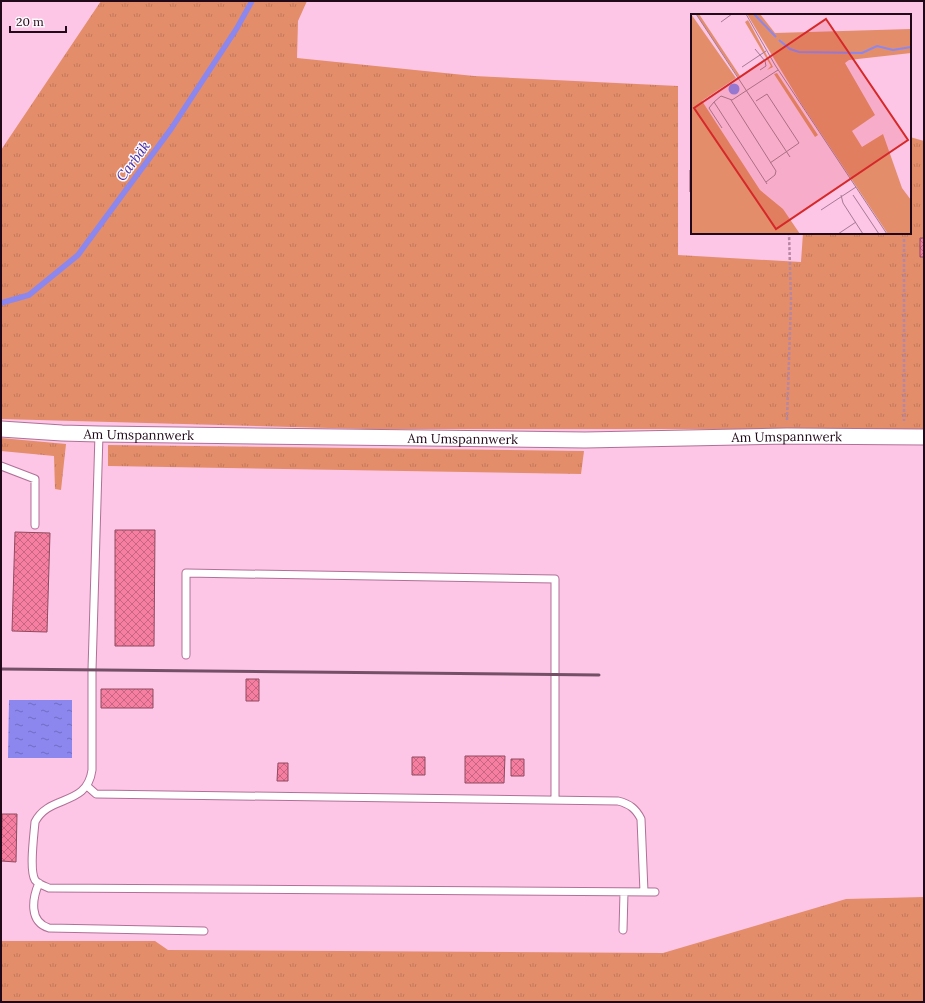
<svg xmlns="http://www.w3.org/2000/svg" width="925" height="1003" viewBox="0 0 925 1003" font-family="Lora,serif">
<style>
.grass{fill:url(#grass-tufts)}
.water{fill:url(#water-ripples)}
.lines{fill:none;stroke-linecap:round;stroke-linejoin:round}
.stream{stroke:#8b87ef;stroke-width:5.5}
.building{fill:url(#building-cross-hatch);stroke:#8f4b5e}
.service-casing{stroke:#b07097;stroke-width:9}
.minor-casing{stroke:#b07097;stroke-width:17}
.path{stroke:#b587a3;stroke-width:2.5;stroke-dasharray:3 2;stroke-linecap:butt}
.service{stroke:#fff;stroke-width:7}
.minor{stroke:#fff;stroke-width:15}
.rail{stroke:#745067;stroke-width:3}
.labels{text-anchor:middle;stroke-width:3;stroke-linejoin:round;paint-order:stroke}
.street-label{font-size:13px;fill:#210919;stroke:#fef7fb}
.water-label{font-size:14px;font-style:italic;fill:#422da5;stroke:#fef7fb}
.inset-river{fill:none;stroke:#8b87ef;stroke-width:2}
.inset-road{fill:none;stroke:#a57a94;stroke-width:1}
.view{fill:#d62828;fill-opacity:0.15;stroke:#d62828;stroke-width:2}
.inset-edge{fill:none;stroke:#210919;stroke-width:2}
</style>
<defs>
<pattern id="grass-tufts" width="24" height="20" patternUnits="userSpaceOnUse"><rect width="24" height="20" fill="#e38d6a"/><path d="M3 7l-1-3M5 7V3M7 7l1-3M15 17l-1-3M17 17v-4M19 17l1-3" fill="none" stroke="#c2785b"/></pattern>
<pattern id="water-ripples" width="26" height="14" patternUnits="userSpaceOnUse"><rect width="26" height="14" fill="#8b87ef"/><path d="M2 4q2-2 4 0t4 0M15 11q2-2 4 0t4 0" fill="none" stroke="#716dc1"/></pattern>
<pattern id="building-cross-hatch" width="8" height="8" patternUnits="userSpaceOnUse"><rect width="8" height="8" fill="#f67ea1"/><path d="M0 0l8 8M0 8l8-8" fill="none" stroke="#c76582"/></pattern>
</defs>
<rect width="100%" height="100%" fill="#fdc5e6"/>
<path class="grass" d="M101,1H307L298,21L297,58L474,76L678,86V255L801,262L803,233H910V137L924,141V430L787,429H367L1,419V150Z
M1,438L66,444L61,490L55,489L54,456L1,451Z
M108,445L584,451L581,474L108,466Z
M924,897V1002H1V941H155L168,950L663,953L846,899Z"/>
<path class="water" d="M9,700H72V758H8Z"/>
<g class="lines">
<path class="stream" d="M1,303L29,295L78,255L171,129L237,28L252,1"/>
</g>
<path class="building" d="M690,170H692V192H690Z
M920,238H924V257H920Z
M115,530H155L154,646H115Z
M15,532L50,533L47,632L12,631Z
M246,679H259V701H246Z
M101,689H153V708H101Z
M465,756H505L504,783H465Z
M412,757H425V775H412Z
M511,759H524V776H511Z
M278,763H288V781H277Z
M2,814H17L16,862L1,861Z"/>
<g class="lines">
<defs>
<path id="service" d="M99,434L92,670V770C87,807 49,794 35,822C34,835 29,870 35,880C38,884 44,886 49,888L655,892
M1,466L35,479V525
M186,655V573L555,579V800
M87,786L96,794L618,801C630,804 636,809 641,819L644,892
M39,883C32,899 29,922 49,928L204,931
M623,930L624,892"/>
<g id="minor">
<path id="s1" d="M1,429L62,433L99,434L585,440L787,436L924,437"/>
</g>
</defs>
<use href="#service" class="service-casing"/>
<use href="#minor" class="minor-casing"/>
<path class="path" d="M904,239V421
M787,420L791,301L789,233"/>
<use href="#service" class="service"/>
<use href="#minor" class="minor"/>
<path class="rail" d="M1,669L599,675"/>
</g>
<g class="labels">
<g class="street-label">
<text dy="5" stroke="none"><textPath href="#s1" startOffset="138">Am Umspannwerk</textPath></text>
<text dy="5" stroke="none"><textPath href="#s1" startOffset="786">Am Umspannwerk</textPath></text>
<text dy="5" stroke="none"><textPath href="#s1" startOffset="462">Am Umspannwerk</textPath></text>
</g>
<g class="water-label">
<text transform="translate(133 161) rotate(-53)" y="5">Carbäk</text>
</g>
</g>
<g transform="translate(691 14)">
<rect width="220" height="220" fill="#fdc5e6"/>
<path d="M0,0L45,64L11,87L69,176L92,195L109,220H0ZM5,0H8L49,62L47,63ZM56,0H69L84,19L220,15V39L158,46L154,49L184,101L161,117L171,133L192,120L211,174L220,186V220H197L111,91ZM57,6L82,53L76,56L80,52L54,8ZM86,59L127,121L124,123L83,60Z" fill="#e38d6a"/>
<path d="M37.5 75a5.5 5.5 0 1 1 11 0a5.5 5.5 0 1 1-11 0Z" fill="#8b87ef"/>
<path class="inset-river" d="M63,0L85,23M88,26L99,35L108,38L171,39L186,32L202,36L220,33"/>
<path class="inset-road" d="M5,0L99,143M55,0L84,51L196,220M30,8L41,0M64,35L74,47L75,52L69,56M51,53L75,37M40,86L85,157L84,161L75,168M65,87L76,80L108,129L79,149M23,88L18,94L31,114M76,170L23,88L30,82L41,86L87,56M150,181L152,189L172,220M162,181L188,220M130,196L165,173M147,220L165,208"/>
<path class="view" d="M135,5L217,126L85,215L3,94Z"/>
<rect width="220" height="220" class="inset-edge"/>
</g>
<rect width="925" height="1003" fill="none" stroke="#210919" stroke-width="4"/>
<path d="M10 26v6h56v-6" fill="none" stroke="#210919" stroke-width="2"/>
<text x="16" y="26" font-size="12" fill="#210919" stroke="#fef7fb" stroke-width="3" paint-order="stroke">20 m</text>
</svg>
